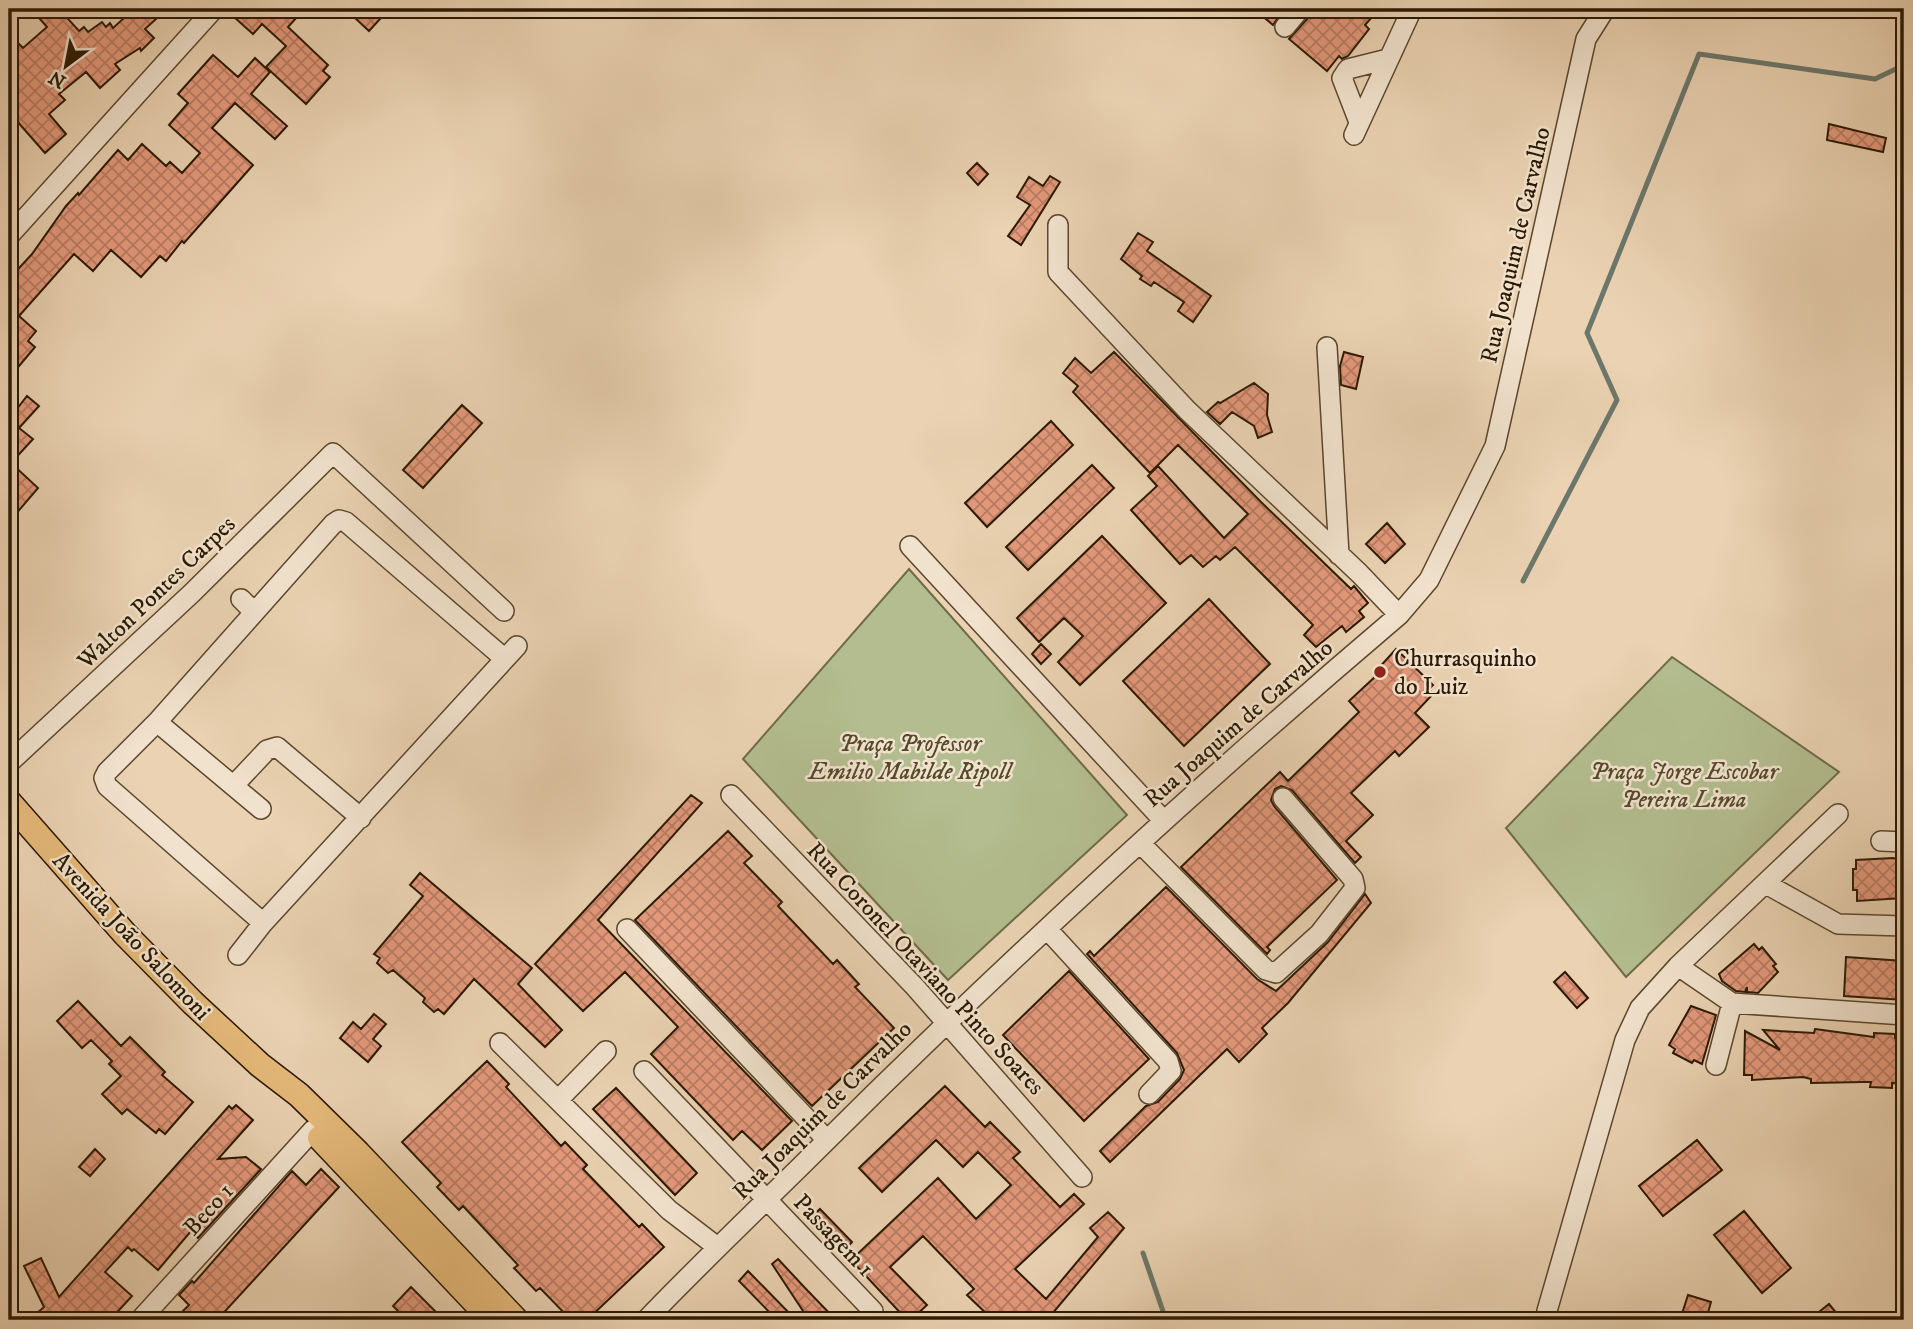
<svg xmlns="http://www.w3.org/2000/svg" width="1913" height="1329" viewBox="0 0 1913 1329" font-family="'IM FELL DW Pica',serif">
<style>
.green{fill:#b3bd8f;stroke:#6f6b48;stroke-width:2}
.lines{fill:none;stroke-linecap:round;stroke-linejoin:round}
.stream{stroke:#6c776b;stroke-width:5}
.building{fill:url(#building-cross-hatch);stroke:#2b1902;stroke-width:2}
.minor-casing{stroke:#5b472e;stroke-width:22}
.major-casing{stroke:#2b1902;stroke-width:27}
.minor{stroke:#f1e2cd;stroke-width:19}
.major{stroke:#e5b979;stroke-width:24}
.poi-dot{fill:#8f2418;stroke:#f1e2cd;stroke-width:2.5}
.labels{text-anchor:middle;stroke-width:5;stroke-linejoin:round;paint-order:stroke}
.street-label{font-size:24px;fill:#2b1902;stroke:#f1e2cd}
.poi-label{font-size:24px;fill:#2b1902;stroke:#f1e2cd;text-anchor:start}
.park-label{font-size:24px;font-style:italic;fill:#544a2c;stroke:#f1e2cd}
</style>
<defs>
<pattern id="building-cross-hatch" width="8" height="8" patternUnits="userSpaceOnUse" patternTransform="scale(1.75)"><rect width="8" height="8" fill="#e4997b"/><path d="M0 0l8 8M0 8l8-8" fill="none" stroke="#b97c63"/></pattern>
</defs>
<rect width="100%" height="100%" fill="#ead2b2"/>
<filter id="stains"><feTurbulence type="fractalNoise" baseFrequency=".00286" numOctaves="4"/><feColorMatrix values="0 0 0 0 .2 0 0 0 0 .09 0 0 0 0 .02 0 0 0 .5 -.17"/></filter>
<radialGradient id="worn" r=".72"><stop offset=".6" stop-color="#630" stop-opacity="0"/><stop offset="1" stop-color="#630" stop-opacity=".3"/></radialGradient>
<path class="green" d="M909,569L1127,815L948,980L743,759Z
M1672,657L1839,772L1626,977L1506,828Z"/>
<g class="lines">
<path class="stream" d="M1523,581L1617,400L1587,333L1699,54L1875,79L1904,65
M1143,1253L1166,1320"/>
</g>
<path class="building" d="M52,9H59L79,31L84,27L88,32L102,22L106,27L110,23L113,28L134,9H167L145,29L154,38L141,51L140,48L115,64L120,70L100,88L86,72L59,94L65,100L49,114L66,134L45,153L9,112V54L19,44L23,48L47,27L40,19Z
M242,9H288L297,17L288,27L328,65L323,71L330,77L306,104L266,67L286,46L262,24L253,34L234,17Z
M363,9H389L369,31L355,18Z
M1254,9H1284L1273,25Z
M1312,9H1379L1365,25L1369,29L1348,56L1342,59L1339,56L1327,71L1289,39L1309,17Z
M213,55L238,77L255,58L270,72L251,94L287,126L275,139L235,103L212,128L253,165L184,243L182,241L166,261L160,256L141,277L111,250L93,271L74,254L19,316L36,331L28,341L35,347L9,378V279L32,254L66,206L78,193L79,195L118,150L128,160L142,144L166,166L170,162L182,173L200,153L169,125L188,103L178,94Z
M1829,124L1886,138L1883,152L1827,140Z
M977,163L988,174L978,185L967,173Z
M1050,176L1060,182L1021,245L1008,236L1030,205L1017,197L1029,177L1043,186Z
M1138,233L1153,242L1147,251L1211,296L1193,322L1178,311L1184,302L1154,282L1151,286L1140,279L1142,276L1121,259Z
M1114,352L1261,502L1351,589L1354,586L1368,603L1359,611L1364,617L1346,632L1342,626L1316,647L1304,635L1313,625L1235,547L1220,560L1216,556L1203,567L1191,555L1180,564L1131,510L1157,486L1148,476L1158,466L1224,538L1248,514L1178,445L1150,473L1073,392L1078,386L1063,373L1075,358L1091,373Z
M1344,352L1363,357L1356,389L1341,385L1340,366Z
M1254,383L1268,394L1267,415L1272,432L1258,438L1254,426L1232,412L1220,424L1207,412L1218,402L1220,403Z
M27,396L39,406L19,428L33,439L11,463L38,488L9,522V403L16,410Z
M462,405L482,423L423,488L403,470Z
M1051,421L1073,445L987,527L965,503Z
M1092,465L1114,488L1028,570L1006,547Z
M1387,523L1405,544L1385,563L1366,544Z
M1102,536L1166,603L1080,685L1058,662L1083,636L1064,618L1039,642L1017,618Z
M1209,599L1270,664L1184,746L1123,681Z
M1041,644L1051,654L1041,664L1032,654Z
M1396,649L1433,685L1429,689L1433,694L1415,713L1429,727L1399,756L1395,751L1351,793L1373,815L1346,841L1361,857L1355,863L1292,790L1281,786L1275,789L1271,800L1274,806L1337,880L1267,947L1270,950L1267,954L1181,867L1280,772L1288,781L1359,712L1349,701L1378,674L1376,671Z
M691,795L702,803L598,920L792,1121L762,1150L742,1131L733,1140L651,1054L678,1027L625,972L583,1011L535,964Z
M728,831L752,856L744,863L782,902L778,906L833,964L837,960L859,984L855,987L894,1028L812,1106L635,920Z
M1893,858L1902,860L1904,868L1903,898L1857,901V890H1853V869H1856V860Z
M420,873L532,968L518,984L562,1030L545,1047L474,979L444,1014L438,1009L434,1012L423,1002L425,998L393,970L388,973L377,963L380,958L374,954L423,896L410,885Z
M1166,887L1257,979L1276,991L1328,942L1365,894L1371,903L1288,1003L1262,1028L1267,1034L1239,1062L1227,1049L1110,1162L1100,1151L1146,1106L1158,1102L1180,1079L1184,1070L1177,1053L1087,954L1090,951L1094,956Z
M1754,944L1759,950L1762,947L1776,964L1773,966L1778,972L1758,993L1747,992V987L1745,992L1736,991L1722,981L1719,974Z
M1846,957L1904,961V1000L1844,996Z
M1069,971L1149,1059L1084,1121L1003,1035Z
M1565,972L1588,998L1577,1008L1554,982Z
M78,1001L121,1046L130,1037L165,1072L162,1075L193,1102L165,1134L159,1129L156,1133L127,1109L122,1114L102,1094L121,1076L109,1064L112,1061L91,1040L82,1048L57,1021Z
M1691,1006L1716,1015L1702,1064L1694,1060L1692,1063L1673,1053L1675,1049L1669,1045Z
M374,1014L386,1024L373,1039L381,1046L368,1062L340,1038L353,1022L361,1029Z
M1815,1029L1874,1037V1033L1895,1034V1038L1903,1039L1900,1084L1892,1083V1088L1870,1087L1871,1082H1863L1811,1083V1079L1803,1077L1752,1080V1075H1744L1745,1031L1780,1050L1763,1030L1814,1033Z
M487,1061L509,1084L506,1087L561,1146L565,1142L587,1165L583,1169L639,1227L642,1224L664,1247L587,1320H571L540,1288L536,1291L514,1268L518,1265L463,1206L459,1210L437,1187L441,1183L402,1142Z
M945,1086L985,1127L990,1122L1020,1152L1013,1158L1060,1207L1074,1194L1084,1204L1015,1269L1046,1299L1098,1237L1090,1228L1108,1212L1124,1228L1047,1320H993L967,1295L974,1289L923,1236L890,1267L927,1305L911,1320H907L851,1260L938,1178L976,1219L1011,1185L978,1152L963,1167L936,1140L882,1192L859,1168Z
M616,1088L697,1173L675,1195L593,1109Z
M236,1105L253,1120L218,1159L246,1157L261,1169L198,1238L191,1231L158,1270L134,1249L132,1251L128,1247L105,1272L132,1296L110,1320H29L44,1307L24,1266L41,1258L59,1297L229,1106L232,1109Z
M1697,1140L1722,1170L1663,1216L1639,1186Z
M95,1149L105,1159L90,1176L79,1167Z
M321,1169L339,1187L217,1320H174L189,1305L179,1295L192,1281L194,1283L292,1171L306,1185Z
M820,1209L852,1242L843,1252L810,1218Z
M1744,1211L1791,1268L1762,1293L1714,1235Z
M778,1259L806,1289L836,1320H809L772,1264Z
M748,1271L796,1320H777L739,1281Z
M411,1287L444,1320H390L398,1311L393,1306Z
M1688,1295L1711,1302L1706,1320H1680Z
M1829,1304L1842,1320H1809Z"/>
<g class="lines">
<defs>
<path id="minor" d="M9,11L11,9
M1285,27L1300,9
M1359,122L1342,78L1348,69L1388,59
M1354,135L1412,9
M1058,225V272L1187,410L1360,574L1399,615
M9,236L214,9
M1327,347L1339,555
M910,546L1164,821
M241,599L254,612
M157,722L261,809
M9,763L192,593L333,453L504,611
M234,785L267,750L277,747L361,818
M731,795L915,987L1082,1177
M1881,841L1904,842
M1140,843L1266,970L1276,973L1319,934L1355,888L1353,879L1283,798
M1766,884L1838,924L1904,926
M263,923L107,786L104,778L107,772L157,722L333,524L339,520L346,522L505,659
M627,929L827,1140
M1047,929L1168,1061L1171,1071L1149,1094
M238,955L263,923L517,646
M1678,966L1732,1003L1904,1015
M500,1043L669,1210L716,1246
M1716,1065L1732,1003
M644,1071L873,1311
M558,1100L606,1051
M1547,1311L1625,1040L1640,1008L1678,966L1838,814
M140,1320L313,1130
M646,1320C696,1268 748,1218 800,1167C992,975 1192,791 1399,615L1429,580L1495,446L1586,39L1605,9"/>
<path id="major" d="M9,802L125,934L193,1003L260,1065L299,1095L358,1153L516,1320
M320,1138L492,1320"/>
</defs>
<use href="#minor" class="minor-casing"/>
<use href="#major" class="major-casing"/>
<use href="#minor" class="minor"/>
<use href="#major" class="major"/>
</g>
<circle class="poi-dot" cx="1380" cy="672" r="7"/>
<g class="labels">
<g class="street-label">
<text transform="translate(1515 245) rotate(-77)" y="8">Rua Joaquim de Carvalho</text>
<text transform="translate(156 592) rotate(-44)" y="8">Walton Pontes Carpes</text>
<text transform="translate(1238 723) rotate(-41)" y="8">Rua Joaquim de Carvalho</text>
<text transform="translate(132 936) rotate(47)" y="8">Avenida João Salomoni</text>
<text transform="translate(926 968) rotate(47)" y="8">Rua Coronel Otaviano Pinto Soares</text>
<text transform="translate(822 1110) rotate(-45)" y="8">Rua Joaquim de Carvalho</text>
<text transform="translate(208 1209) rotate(-48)" y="8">Beco 1</text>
<text transform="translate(834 1235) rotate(46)" y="8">Passagem 1</text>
</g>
<g class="poi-label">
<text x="1394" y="666">Churrasquinho<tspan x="1394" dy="28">do Luiz</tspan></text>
</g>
<g class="park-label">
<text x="910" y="751">Praça Professor<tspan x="910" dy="28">Emilio Mabilde Ripoll</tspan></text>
<text x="1684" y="779">Praça Jorge Escobar<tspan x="1684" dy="28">Pereira Lima</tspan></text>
</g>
</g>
<rect width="1913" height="1329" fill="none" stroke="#ead2b2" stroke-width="35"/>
<rect x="10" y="10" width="1892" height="1308" fill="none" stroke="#2b1902" stroke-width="3.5"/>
<rect x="18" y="18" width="1878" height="1294" fill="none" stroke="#2b1902" stroke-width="2"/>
<g transform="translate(66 66) rotate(212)" stroke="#f1e2cd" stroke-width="5" paint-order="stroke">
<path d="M0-5L12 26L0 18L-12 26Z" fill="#2b1902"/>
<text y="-10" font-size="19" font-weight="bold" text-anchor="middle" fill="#2b1902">N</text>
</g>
<rect width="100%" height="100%" filter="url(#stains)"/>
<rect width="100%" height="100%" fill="url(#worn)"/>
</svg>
